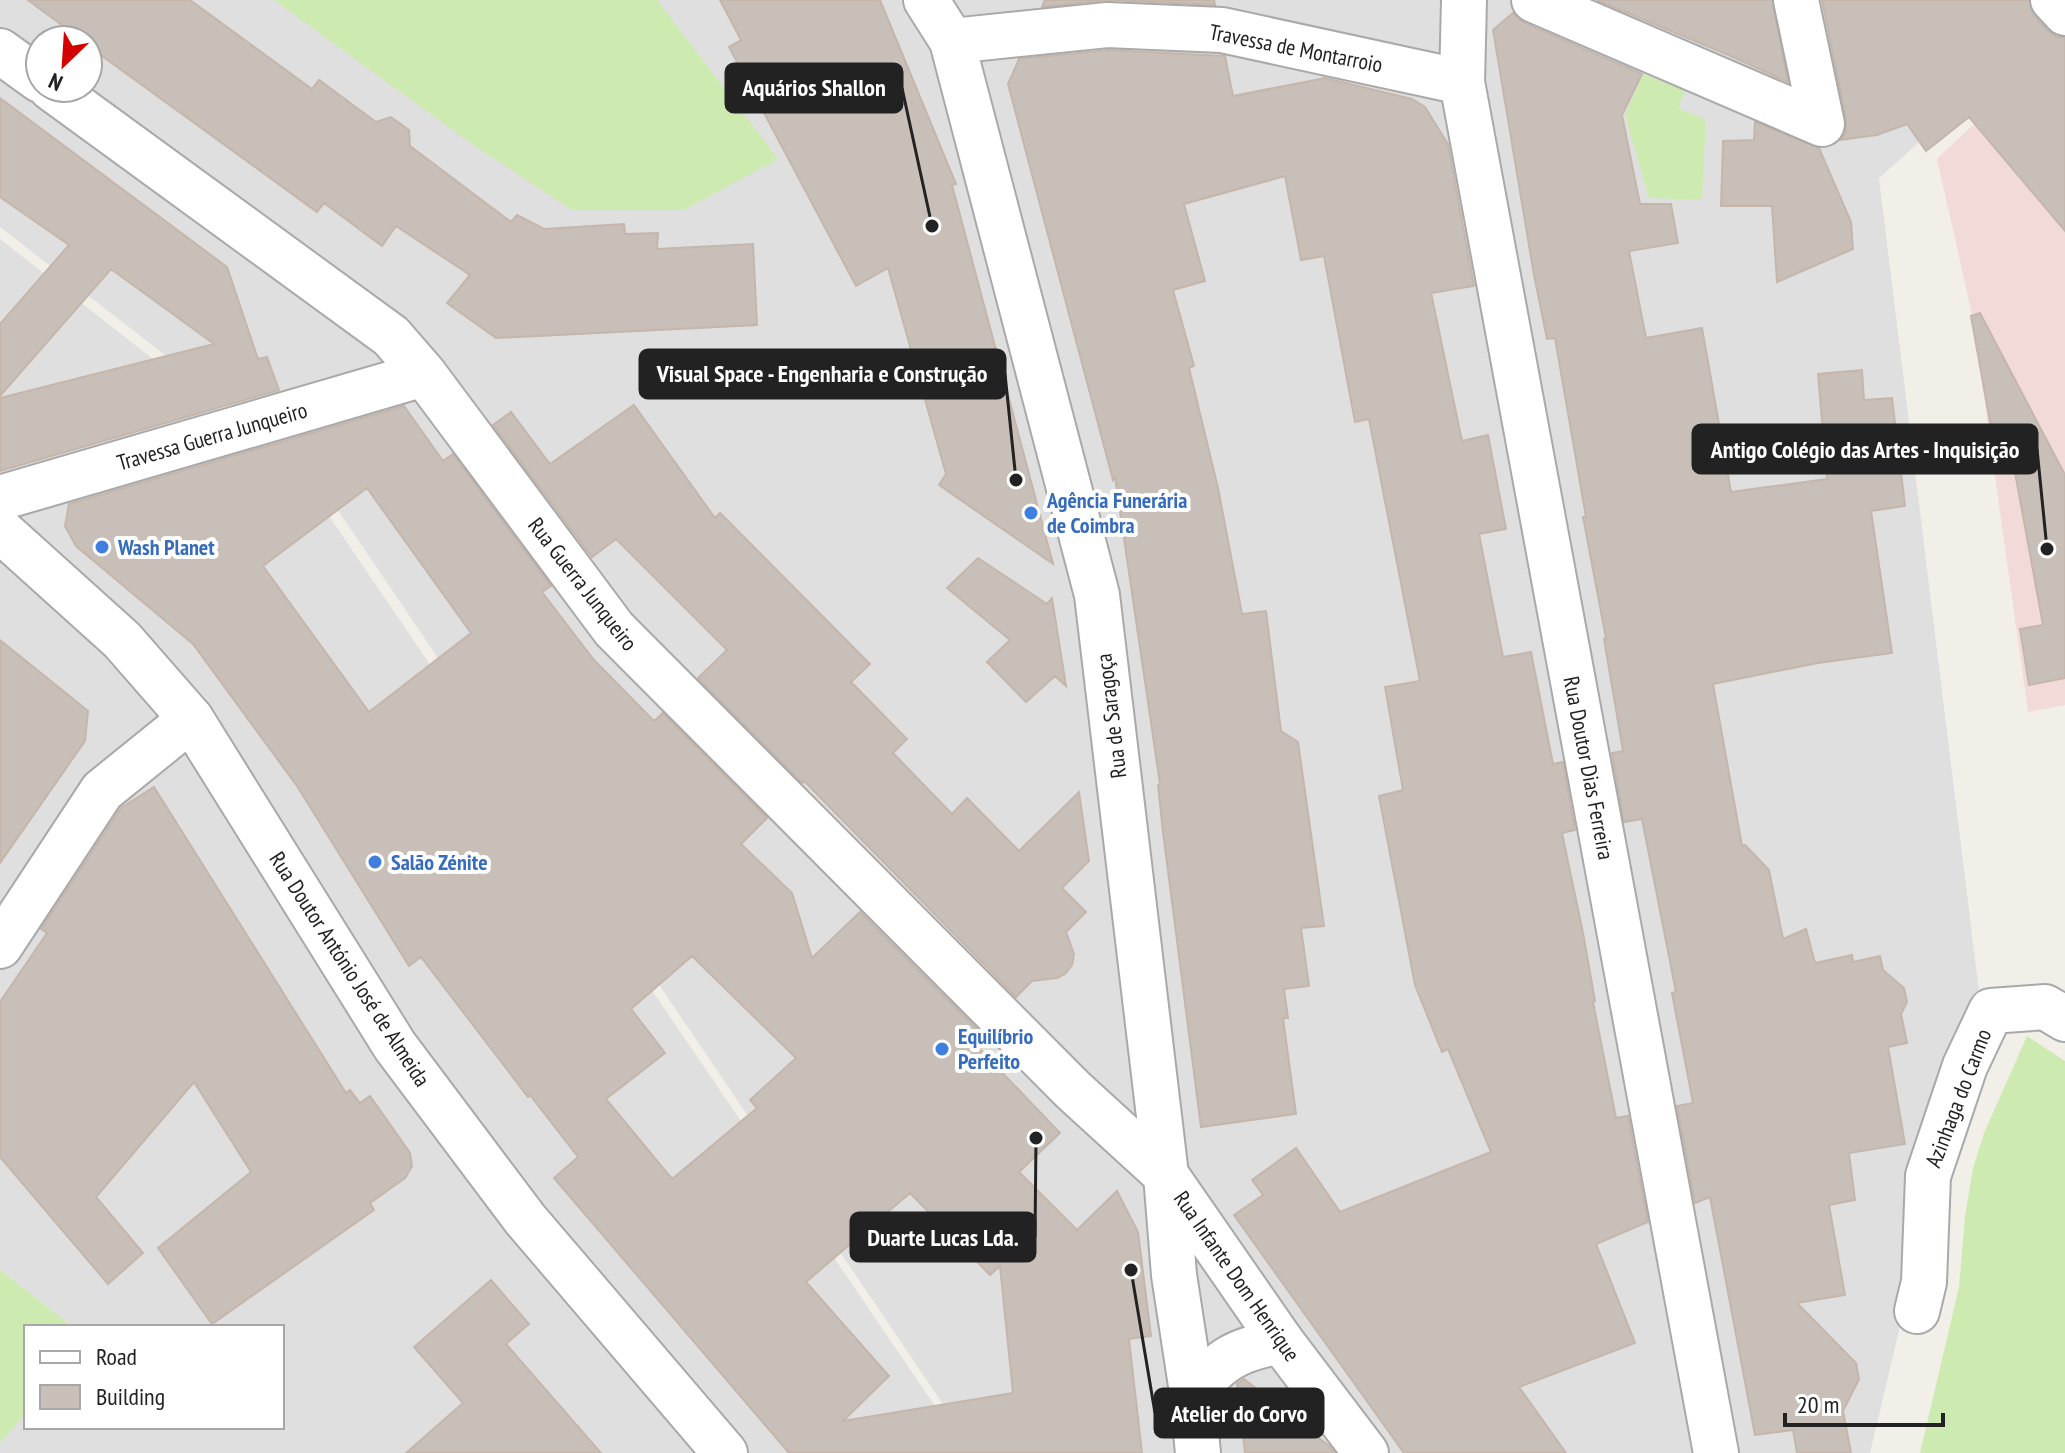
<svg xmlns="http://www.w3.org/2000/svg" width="2065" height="1453" viewBox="0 0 2065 1453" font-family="'PT Sans Narrow',sans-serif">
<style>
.residential{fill:#e0dfdf;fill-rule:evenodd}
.commercial{fill:#f2dad9}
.grass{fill:#cdebb0}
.building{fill:#c7bfb8;stroke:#c4b6ab;stroke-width:2;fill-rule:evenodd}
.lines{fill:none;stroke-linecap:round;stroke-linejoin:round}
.pedestrian-casing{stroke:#a9a9a9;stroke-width:46}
.minor-casing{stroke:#a9a9a9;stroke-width:48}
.tertiary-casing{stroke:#a9a9a9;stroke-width:48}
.pedestrian{stroke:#fff;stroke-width:42}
.minor{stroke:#fff;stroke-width:44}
.tertiary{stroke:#fff;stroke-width:44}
.shop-dot{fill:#3f7fe0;stroke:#fff;stroke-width:3}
.labels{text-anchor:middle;stroke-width:8;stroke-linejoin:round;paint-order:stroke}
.street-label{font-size:22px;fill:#222;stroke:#fff}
.shop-label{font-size:22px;font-weight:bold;fill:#366cbe;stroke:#fff;text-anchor:start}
.leader{fill:none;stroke:#222;stroke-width:3}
.callout-dot{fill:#222;stroke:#fff;stroke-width:3}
.callout{fill:#222;stroke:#222;stroke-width:3}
.callout-label{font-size:24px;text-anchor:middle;font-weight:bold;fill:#fff}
</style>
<rect width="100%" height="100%" fill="#f2efe9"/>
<path class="residential" d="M0,0H2065V12L1879,178L1979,992L1870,1453H976L308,466L0,227ZM40,40H88V88H40Z
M0,239L301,475L967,1453H0V1443L26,1413V1427H282V1327H73L0,1270Z"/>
<path class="commercial" d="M2065,38V705L2028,712L1973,319L1937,159Z"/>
<path class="grass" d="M274,0H657L778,159L684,210H572L469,142Z
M1643,74L1685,91L1678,108L1706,120L1702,200L1649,198L1625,115Z
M2027,1036L2065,1061V1453H1920L1959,1287L1965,1216L1973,1168L1984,1133Z
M0,1270L73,1327H26V1413L0,1443Z"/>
<path class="building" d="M28,0H190L312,89L319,80L376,122L391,117L409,130L410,146L511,222L517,215L544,229L624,224L625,234L658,233L657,249L753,244L757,325L496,338L447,303L470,275L396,226L382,246L324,203L317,212L102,56L88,44V40H82Z
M720,0H880L956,184L952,185L1053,564L939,485L946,474L888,268L856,286L729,47L741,40Z
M1045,0H1214L1215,5L1108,0L1042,7Z
M1597,0H1772L1788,82L1726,54Z
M1822,0H2029L2034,16L2047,30L2057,37H2065V231L1969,117L1926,151L1907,124L1877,135L1840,140L1846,132V119Z
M1513,13L1524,23L1642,74L1622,115L1640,204H1671L1678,243L1629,251L1646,338L1702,328L1731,492L1827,479L1818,374L1862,370L1864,400L1892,398L1905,506L1871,511L1892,653L1818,663L1713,684L1742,846L1745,845L1769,870L1783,939L1806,929L1815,963L1852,955L1853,962L1880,956L1883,970L1904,988L1907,1002L1901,1014L1907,1043L1888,1047L1905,1144L1849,1153L1855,1200L1829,1205L1845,1295L1797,1303L1856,1363L1859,1379L1843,1411L1851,1453H1797L1793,1430L1755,1435L1710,1197L1695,1203L1677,1106L1693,1103L1672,993L1676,992L1642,819L1624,822L1612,753L1623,751L1604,639L1606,638L1583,517H1586L1555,338L1547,339L1534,275L1493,30Z
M1108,50L1225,56L1233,96L1325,78L1412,99L1425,107L1448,144L1474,286L1431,293L1462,441L1488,435L1506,529L1479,534L1503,657L1531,652L1553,764L1563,762L1575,830L1562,833L1583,933L1595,1001L1593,1002L1616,1118L1628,1116L1648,1222L1596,1244L1635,1343L1519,1387L1566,1453H1404L1234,1215L1263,1195L1252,1180L1296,1148L1340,1212L1491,1152L1448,1049L1442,1052L1415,985L1379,796L1403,790L1385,687L1420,681L1369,419L1355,422L1324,256L1301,260L1285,176L1184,204L1205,281L1173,290L1194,366L1189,368L1218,488L1242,614L1266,611L1281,731L1298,742L1324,926L1301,928L1309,986L1284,989L1288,1018H1283L1296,1114L1201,1127L1163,832L1158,785L1160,784L1115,477L1113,480L1008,84L1019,59Z
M0,98L227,267L258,359L267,357L279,390L0,471V398L214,344L111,269L0,396V324L69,245L0,197Z
M1755,122L1819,148L1851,222L1853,249L1777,282L1772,206H1721L1723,141L1754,140Z
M1980,313L2065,475V678L2029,685L2020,629L2043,625L2014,467L1998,466L1971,316Z
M634,405L715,518L720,513L870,664L851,682L907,739L893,753L952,814L967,798L1019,851L1079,792L1089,861L1062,888L1086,912L1066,932L1074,954L1072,965L1065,974L1057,978L1032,981L1016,997L804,781L802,783L698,678L727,650L616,539L592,557L493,425L511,412L550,464Z
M404,406L443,461L453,454L551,586L542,592L594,660L654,721L663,713L767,818L741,844L792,893L812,958L860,912L980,1032L972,1041L1060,1133L1019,1172L1077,1230L1117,1191L1138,1232L1151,1336L1129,1339L1142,1453H789L554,1178L578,1157L530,1095L528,1097L421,957L409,966L297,786L193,644L76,546L65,526L69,504ZM367,488L471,633L369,712L263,566ZM692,956L796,1058L750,1100L757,1108L672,1179L606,1099L665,1053L631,1009ZM910,1193L990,1275L1000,1266L1013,1393L843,1421L889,1376L806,1282Z
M978,558L1047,604L1052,598L1066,686L1055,676L1026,702L987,662L1010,640L947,588Z
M0,640L88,711L85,741L0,863Z
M154,787L346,1093L350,1090L360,1103L370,1096L410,1153L412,1166L405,1178L370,1203L374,1210L212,1324L158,1248L251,1172L194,1082L96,1197L143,1253L108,1284L0,1157V1002L47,933L41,929L121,808Z
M491,1280L529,1324L506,1344L601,1453H406L463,1403L414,1347Z
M1244,1379L1328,1445L1335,1453H1245L1237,1384Z"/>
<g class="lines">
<defs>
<path id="pedestrian" d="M2052,0L2065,14"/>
<path id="minor" d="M926,0L952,41L1097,595L1166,1175L1174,1275L1192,1392
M1464,0L1462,82L1716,1453
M1534,0L1822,124L1796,0
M952,41L1107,25L1222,30L1462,82
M0,51L40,80
M51,88L391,336L424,374L614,629L1073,1090L1166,1175L1281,1341
M0,498L424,374
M0,946L102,791L191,719
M1917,1311L1924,1282L1928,1176L1965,1066L1991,1011L2045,1007L2065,1019"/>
<path id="tertiary" d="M0,530L122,640L191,719L395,1046L525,1219L725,1453
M1198,1453L1192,1392C1223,1358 1236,1350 1281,1341L1366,1453"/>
</defs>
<use href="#pedestrian" class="pedestrian-casing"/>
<use href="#minor" class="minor-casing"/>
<use href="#tertiary" class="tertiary-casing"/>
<use href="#pedestrian" class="pedestrian"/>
<use href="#minor" class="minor"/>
<use href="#tertiary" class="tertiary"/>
</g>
<g class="shop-dot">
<circle cx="1031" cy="513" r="8"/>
<circle cx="102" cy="547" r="8"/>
<circle cx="375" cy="862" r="8"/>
<circle cx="942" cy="1049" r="8"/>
</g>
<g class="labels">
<g class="street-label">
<text transform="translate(1296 48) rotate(11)" y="8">Travessa de Montarroio</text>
<text transform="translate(212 436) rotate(-16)" y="8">Travessa Guerra Junqueiro</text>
<text transform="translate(583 584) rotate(52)" y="8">Rua Guerra Junqueiro</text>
<text transform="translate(1111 716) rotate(-97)" y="8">Rua de Saragoça</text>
<text transform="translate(1589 768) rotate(79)" y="8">Rua Doutor Dias Ferreira</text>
<text transform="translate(350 969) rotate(57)" y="8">Rua Doutor António José de Almeida</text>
<text transform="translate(1958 1098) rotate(-69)" y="8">Azinhaga do Carmo</text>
<text transform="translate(1237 1276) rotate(55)" y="8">Rua Infante Dom Henrique</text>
</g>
<g class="shop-label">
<text x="1047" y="508">Agência Funerária<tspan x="1047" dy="25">de Coimbra</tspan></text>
<text x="118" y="555">Wash Planet</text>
<text x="391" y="870">Salão Zénite</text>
<text x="958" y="1044">Equilíbrio<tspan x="958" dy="25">Perfeito</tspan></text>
</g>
</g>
<path class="leader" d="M932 226L902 88M1016 480L1005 374M2047 549L2037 449M1036 1138L1035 1237M1131 1270L1155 1413"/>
<g class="callout-dot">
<circle cx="932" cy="226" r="8"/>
<circle cx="1016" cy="480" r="8"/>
<circle cx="2047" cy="549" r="8"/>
<circle cx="1036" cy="1138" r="8"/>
<circle cx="1131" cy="1270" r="8"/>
</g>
<g class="callout">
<rect x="726" y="64" width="176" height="48" rx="8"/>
<rect x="640" y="350" width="365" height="48" rx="8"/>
<rect x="1693" y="425" width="344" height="48" rx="8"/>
<rect x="851" y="1213" width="184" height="48" rx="8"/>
<rect x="1155" y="1389" width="168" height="48" rx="8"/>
</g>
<g class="callout-label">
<text x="814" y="96">Aquários Shallon</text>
<text x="822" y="382">Visual Space - Engenharia e Construção</text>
<text x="1865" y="458">Antigo Colégio das Artes - Inquisição</text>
<text x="943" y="1246">Duarte Lucas Lda.</text>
<text x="1239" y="1422">Atelier do Corvo</text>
</g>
<rect x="24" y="1325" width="260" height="104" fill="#ffffff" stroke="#a7a7a7" stroke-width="2"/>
<rect x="40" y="1351" width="40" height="12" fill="#ffffff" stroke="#a7a7a7" stroke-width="2"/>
<text x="96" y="1365" font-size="24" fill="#222222">Road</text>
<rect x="40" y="1385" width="40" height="24" fill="#c7bfb8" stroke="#a7a7a7" stroke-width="2"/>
<text x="96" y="1405" font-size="24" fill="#222222">Building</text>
<g transform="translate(64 64) rotate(205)"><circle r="38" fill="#ffffff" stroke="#a7a7a7" stroke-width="2"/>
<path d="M0-6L14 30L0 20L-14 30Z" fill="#d40000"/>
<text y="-12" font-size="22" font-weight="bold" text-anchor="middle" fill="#222222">N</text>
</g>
<path d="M1785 1413v12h158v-12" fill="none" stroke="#222222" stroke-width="4"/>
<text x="1797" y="1413" font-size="24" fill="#222222" stroke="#ffffff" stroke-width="6" paint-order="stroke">20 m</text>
</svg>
